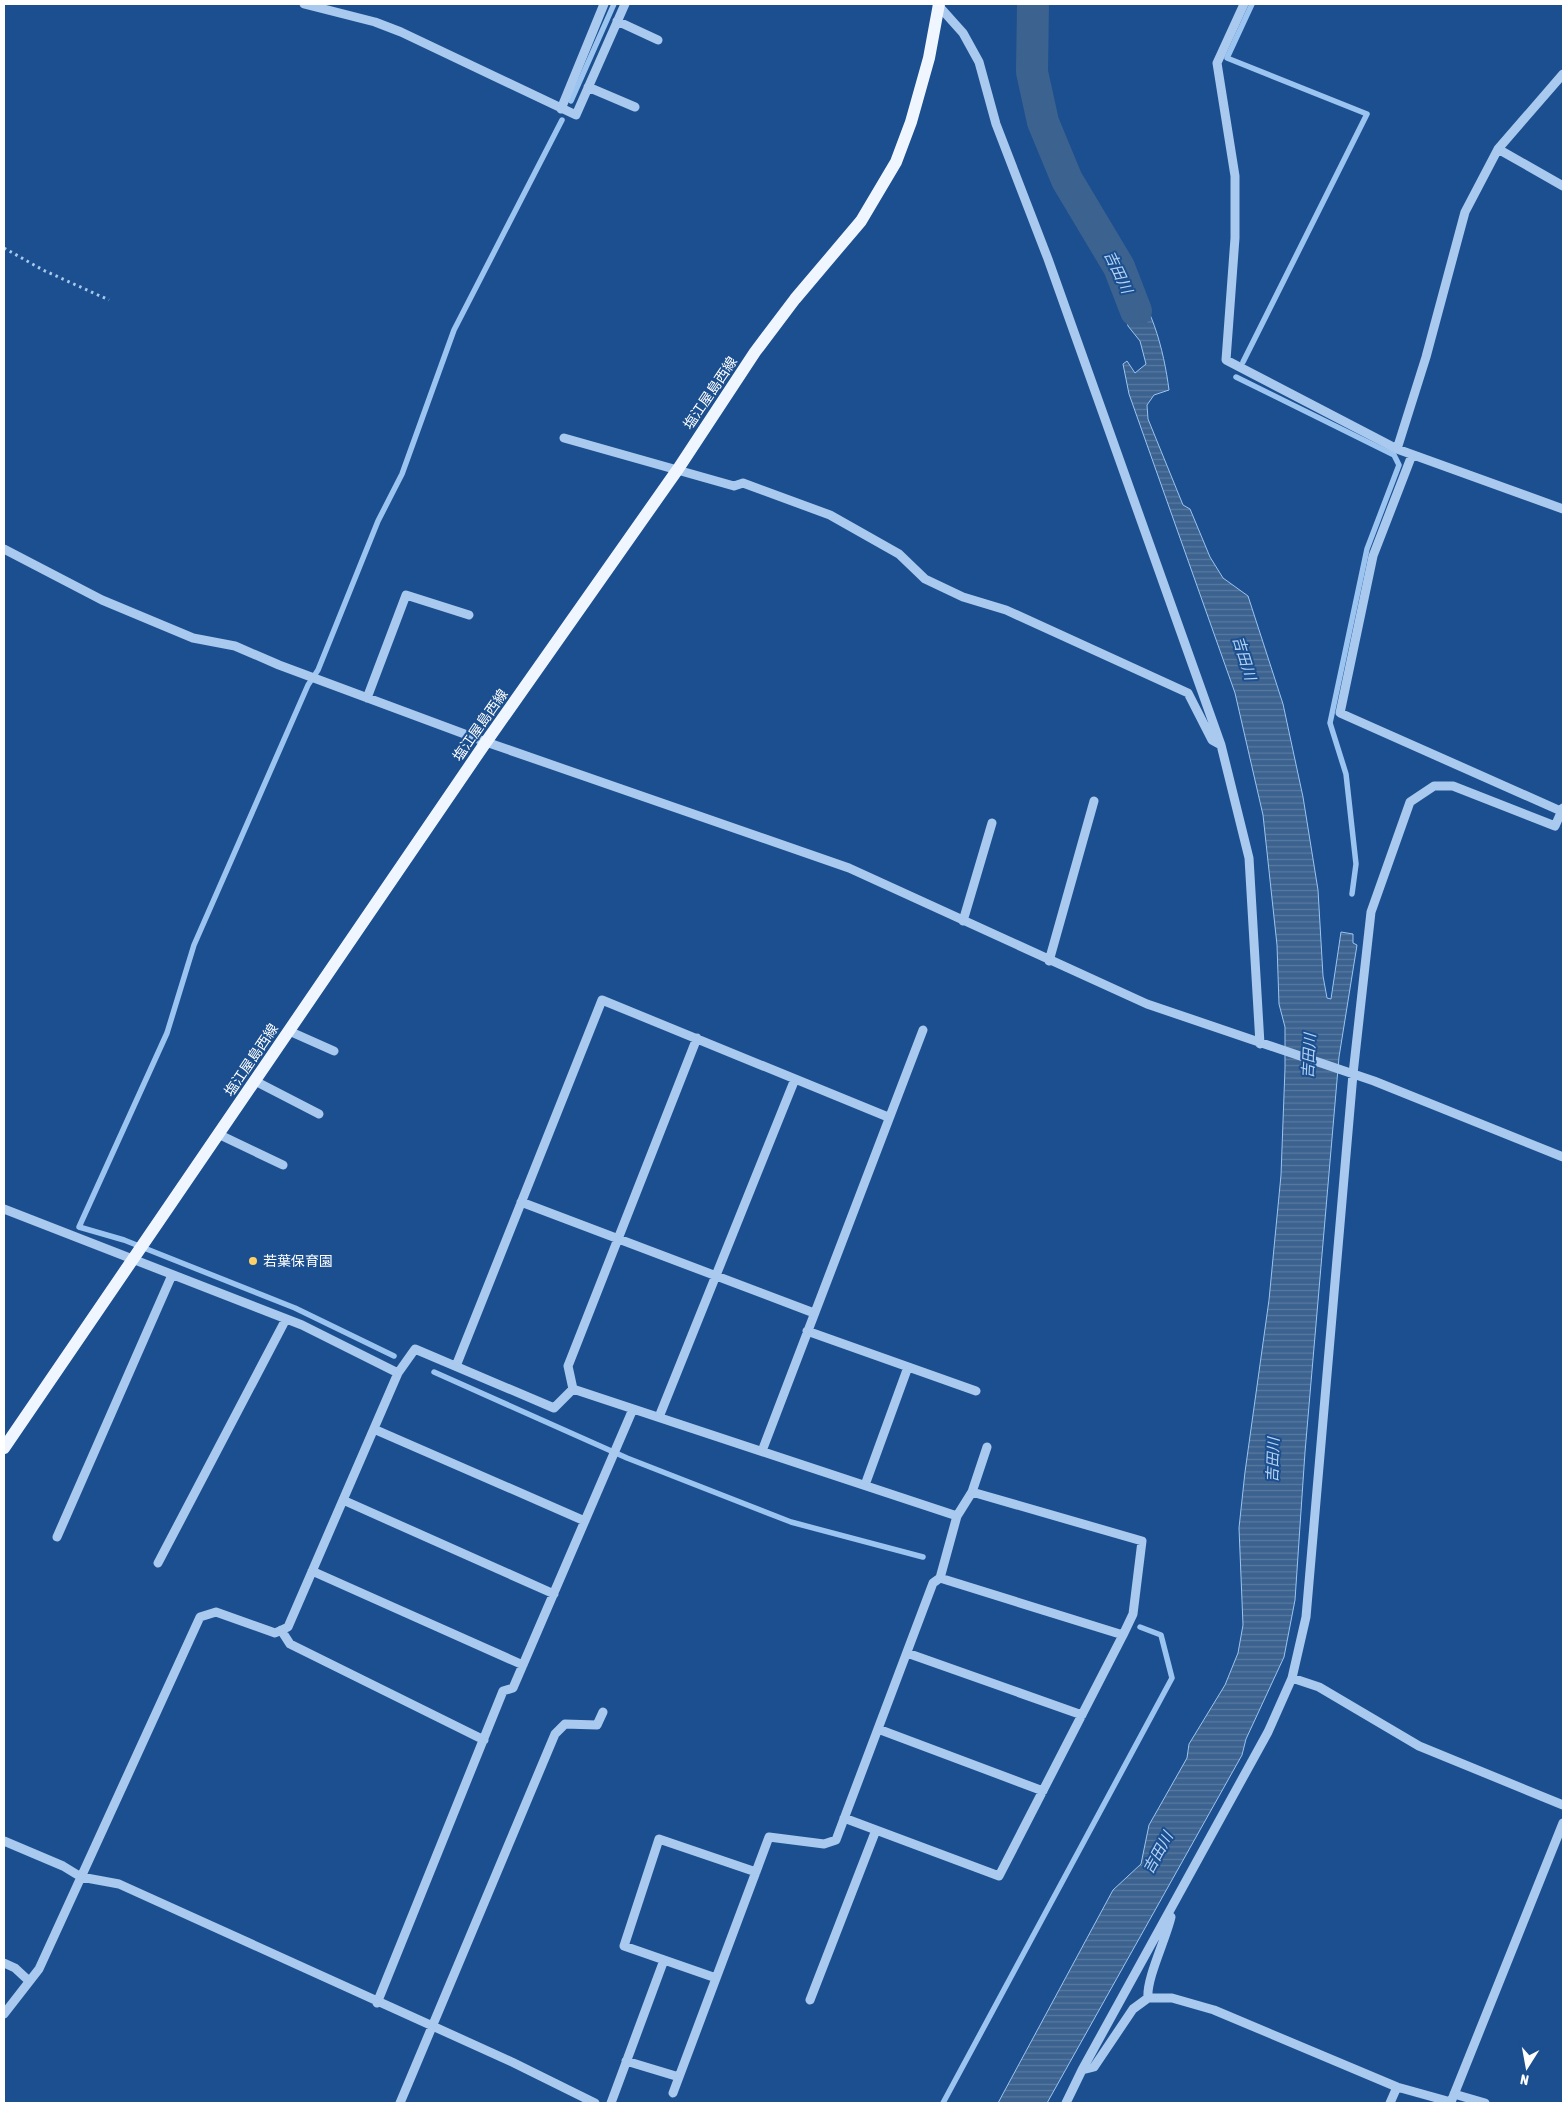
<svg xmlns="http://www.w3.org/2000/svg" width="1567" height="2107" viewBox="0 0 1567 2107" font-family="'Asap Condensed','Noto Sans JP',sans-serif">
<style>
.water{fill:url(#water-rules);stroke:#9cc4f0}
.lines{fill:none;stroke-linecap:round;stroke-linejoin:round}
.stream{stroke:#9cc4f0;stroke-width:5.5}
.river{stroke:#3c6290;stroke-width:32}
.path{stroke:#a9c9ee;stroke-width:3;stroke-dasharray:2.5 4;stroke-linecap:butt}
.minor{stroke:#a9c9ee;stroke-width:9}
.major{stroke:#f0f6ff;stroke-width:12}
.poi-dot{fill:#ffd166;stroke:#1b4f8f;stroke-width:2}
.labels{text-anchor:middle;stroke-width:4;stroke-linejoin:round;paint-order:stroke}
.street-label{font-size:14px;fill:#fff;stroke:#1b4f8f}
.poi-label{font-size:14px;fill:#fff;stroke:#1b4f8f;text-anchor:start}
.water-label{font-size:15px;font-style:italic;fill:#b5d3f5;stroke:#1b4f8f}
</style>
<defs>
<pattern id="water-rules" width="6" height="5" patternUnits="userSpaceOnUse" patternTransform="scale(1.25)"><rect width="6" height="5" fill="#3c6290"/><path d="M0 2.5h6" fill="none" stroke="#597aa1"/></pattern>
</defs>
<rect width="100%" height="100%" fill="#1b4f8f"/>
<path class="water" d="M1120,270C1151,297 1164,351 1169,390L1154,395L1147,405L1148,419L1183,505L1190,509L1210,557L1223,578L1248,596L1283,704L1303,797L1318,890L1323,976L1327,998L1331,999L1341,932L1353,934V943L1357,945L1339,1057L1305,1452L1295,1600L1284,1657L1246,1739L1242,1755L1047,2103H998L1113,1890L1141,1864L1149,1825L1187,1758L1189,1744L1225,1685L1238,1653L1243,1625L1239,1528L1245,1472L1269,1300L1281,1175L1285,1068V1027L1279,1004L1277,945L1263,815L1235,693L1129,394L1123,364L1127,361L1135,373L1146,364L1140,341L1128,326L1122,301Z"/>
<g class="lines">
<path class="stream" d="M571,101L614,4
M1243,362L1367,114L1227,58L1252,4
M1236,377L1394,455L1399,465L1367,549L1330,723L1346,774L1356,864L1352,894
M394,1356L295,1308L124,1240L79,1227L167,1033L194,945L308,685L318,670L378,521L402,474L454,330L562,120
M434,1372L627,1458L791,1522L923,1557
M943,2103L1172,1678L1161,1635L1140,1627"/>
<path class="river" d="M1033,4L1032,72L1043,122L1067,180L1119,267L1136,311"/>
<path class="path" d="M4,248L43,270L109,300"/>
<path class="minor" d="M304,4L375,22L401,32L576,115L625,4
M937,4L963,33L979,62L996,124L1048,259L1221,745L1249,858L1260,1044
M1244,4L1217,63L1235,176V238L1226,360L1397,449
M617,21L658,40
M1563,74L1498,149L1465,212L1426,357L1397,449L1563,509
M588,87L635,107
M561,109L604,4
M1498,149L1563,186
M564,438L734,486L743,483L830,515L899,554L925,579L963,597L1006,610L1188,693L1212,740L1221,745
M1412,455L1373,556L1340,713L1563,812
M4,549L102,600L193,638L235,646L279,665L486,742L849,868L1147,1004L1374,1081L1563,1157
M367,698L406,595L469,615
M963,921L992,823
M1049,961L1094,801
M289,1031L334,1051
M255,1081L319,1114
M218,1134L283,1165
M521,1202L814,1313
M4,1209L302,1325L398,1373L288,1627L275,1633L216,1612L200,1617L39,1969L4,2014
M807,1331L976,1391
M456,1366L602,1000L888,1117
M398,1373L415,1349L554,1408L573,1389L957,1516L940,1578L1123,1635L999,1876L844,1818
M573,1389L568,1366L697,1038
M659,1417L795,1079
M374,1429L585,1521
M762,1451L923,1030
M865,1485L908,1367
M972,1492L1142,1541L1133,1614L1123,1635
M343,1500L554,1594
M957,1516L972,1492L987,1447
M57,1537L172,1275
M158,1563L286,1319
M312,1571L523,1665
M281,1630L290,1644L484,1740
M907,1653L1082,1715
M1292,1678L1319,1687L1419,1746L1563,1805
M878,1729L1043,1791
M4,1841L63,1866L81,1877L119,1884L512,2062L595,2103
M4,1963L15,1968L29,1981
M716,1978L624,1946L659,1839L756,1872
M1148,1998C1146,1979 1166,1939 1171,1917
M810,2000L876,1830
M377,2003L503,1691L513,1688L633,1409
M626,2061L679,2077
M1082,2070L1094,2067L1133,2009L1148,1998H1172L1214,2010L1397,2087
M673,2093L769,1837L824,1844L836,1840L933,1583L940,1578
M1454,2094L1485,2103
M400,2103L555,1734L565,1724L597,1725L603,1712
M611,2103L664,1960
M1066,2103L1082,2070L1268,1732L1292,1678L1306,1617L1353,1074L1371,912L1410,802L1434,786H1453L1555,826L1563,808
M1390,2103L1397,2087L1451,2102L1563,1823"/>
<path class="major" d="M4,1448L486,742L678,469L755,352L795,299L861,221L896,162L911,122L929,58L939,4"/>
</g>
<circle class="poi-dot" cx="253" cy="1261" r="5"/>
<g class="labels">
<g class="street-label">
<text transform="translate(710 393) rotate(-56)" y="5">塩江屋島西線</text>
<text transform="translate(480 725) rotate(-55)" y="5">塩江屋島西線</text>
<text transform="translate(251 1060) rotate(-56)" y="5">塩江屋島西線</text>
</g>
<g class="poi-label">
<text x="263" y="1266">若葉保育園</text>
</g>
<g class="water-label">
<text transform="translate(1118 272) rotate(65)" y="5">吉田川</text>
<text transform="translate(1244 658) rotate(73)" y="5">吉田川</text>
<text transform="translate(1309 1056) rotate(-87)" y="5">吉田川</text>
<text transform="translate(1273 1460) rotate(-88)" y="5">吉田川</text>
<text transform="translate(1158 1853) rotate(-61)" y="5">吉田川</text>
</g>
</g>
<rect width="1567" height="2107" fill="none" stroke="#ffffff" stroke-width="10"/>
<g transform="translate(1527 2067) rotate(191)" stroke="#1b4f8f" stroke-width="4" paint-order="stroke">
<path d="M0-4L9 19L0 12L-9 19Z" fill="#ffffff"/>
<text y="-8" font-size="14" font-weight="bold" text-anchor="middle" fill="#ffffff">N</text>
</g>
</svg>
